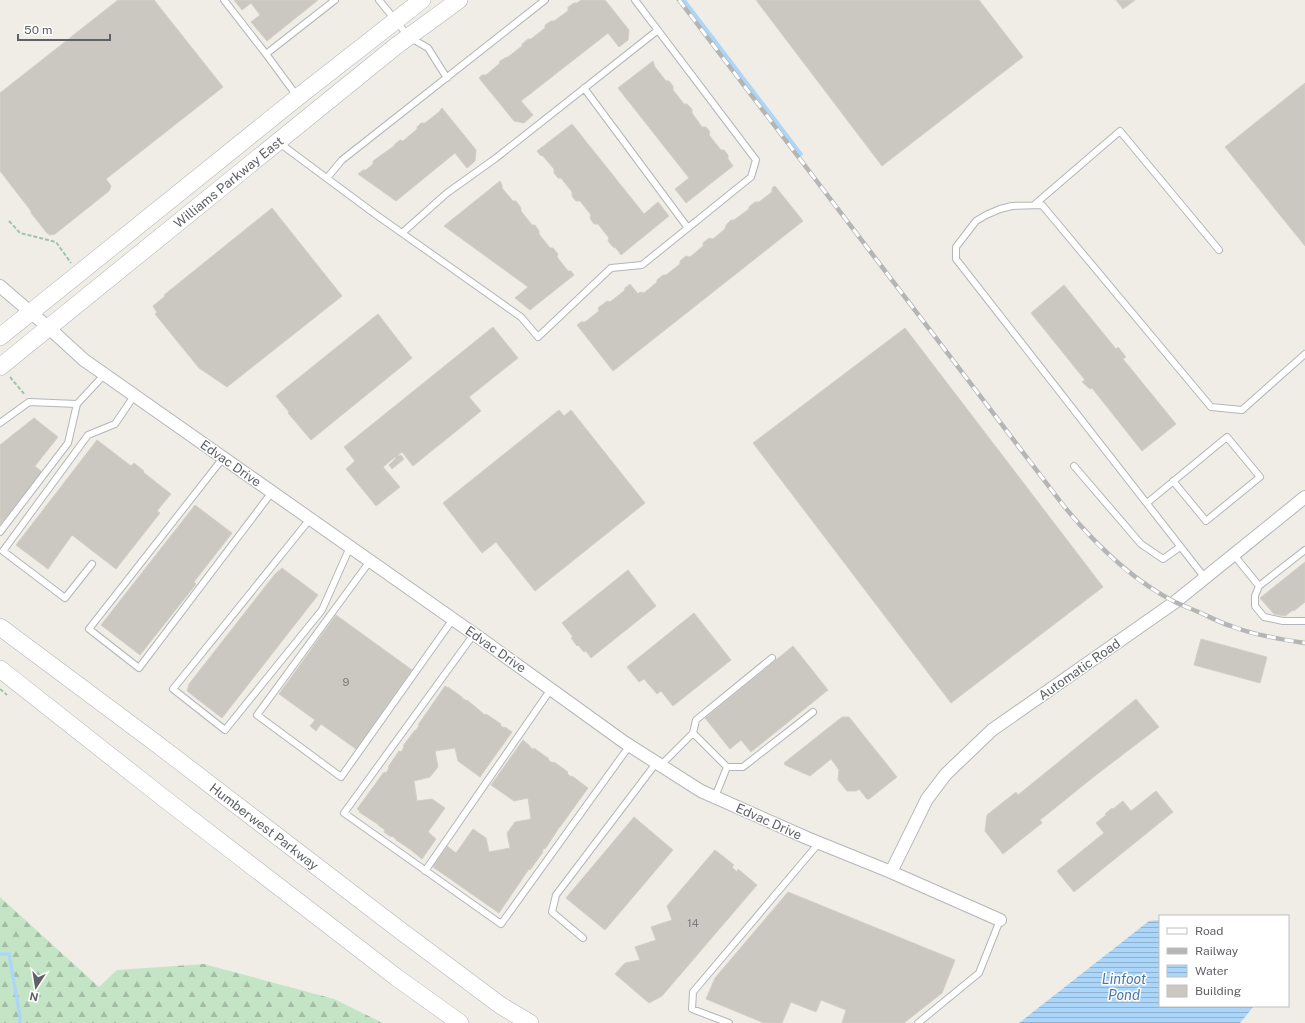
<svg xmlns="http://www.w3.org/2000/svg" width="1305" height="1023" viewBox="0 0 1305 1023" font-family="'Public Sans',sans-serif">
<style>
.forest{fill:url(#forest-firs)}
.water{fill:url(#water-rules)}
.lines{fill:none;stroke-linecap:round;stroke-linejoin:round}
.stream{stroke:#acd6f9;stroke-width:3.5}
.building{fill:#cbc8c2;stroke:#d3cfc5}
.service-casing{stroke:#b3b6ba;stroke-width:8}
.minor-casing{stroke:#b3b6ba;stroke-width:14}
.secondary-casing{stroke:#b2b5ba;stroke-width:18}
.path{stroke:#9ec5aa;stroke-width:2;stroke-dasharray:4 2;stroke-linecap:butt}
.service{stroke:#fff;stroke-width:6}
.minor{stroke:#fff;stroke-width:12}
.secondary{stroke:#fff;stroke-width:17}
.rail-casing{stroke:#b4b5b5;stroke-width:4.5}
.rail{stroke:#fff;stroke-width:3;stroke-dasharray:9;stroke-linecap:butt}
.labels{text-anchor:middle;stroke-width:3;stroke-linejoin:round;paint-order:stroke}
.number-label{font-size:11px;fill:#797b7c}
.street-label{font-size:13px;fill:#5e6165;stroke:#fff}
.water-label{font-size:14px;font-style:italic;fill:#4978ab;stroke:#fff}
</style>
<defs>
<pattern id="forest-firs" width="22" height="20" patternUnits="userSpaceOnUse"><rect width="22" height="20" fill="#c4e5c5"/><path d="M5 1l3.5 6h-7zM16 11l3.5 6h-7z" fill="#a2bda4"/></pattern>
<pattern id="water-rules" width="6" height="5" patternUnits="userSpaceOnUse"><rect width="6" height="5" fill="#acd6f9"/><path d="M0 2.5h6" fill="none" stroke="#8fb1cd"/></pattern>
</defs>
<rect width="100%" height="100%" fill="#efede6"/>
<path class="forest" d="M0,897L99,987L117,970L204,964L334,999L383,1023H0Z"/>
<path class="water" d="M1160,920V1006H1254L1240,1023H1019L1149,921Z"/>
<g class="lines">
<path class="stream" d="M684,0L801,154
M0,954H9L20,1016V1023"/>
</g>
<path class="building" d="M118,0H154L223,87L106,179L111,186L109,191L55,234L50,235L47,233L31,213V211L0,171V93Z
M234,0H318L267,41L251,22L260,15L251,3L242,10Z
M581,0H605L629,30L628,40L619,47L608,33L521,101L533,115L524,123L514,121L479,78L482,75H486L499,64L500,61L505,58L508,57L522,46V44L528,39H531L545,28V25L551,21H554L568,11V7L574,3H577Z
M756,0H979L1023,57L882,166Z
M1116,0H1135L1123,9Z
M653,61L655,67L666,81H669L673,86V90L684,104H687L692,109V113L702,127H706L710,132L709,135L721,150H724L728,155V159L733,166L686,203L675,189L689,178L618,88Z
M1305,83V246L1225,147Z
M442,108L476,150L475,161L467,168L455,153L396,201L358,174L363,170H366L373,164V161L394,146L395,144L400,140L403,141L417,129V127L421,123H425L439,112Z
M572,124L644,214L658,202L669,216L621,255L616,248L613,247L608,241L609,238L598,224H594L590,218L591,215L580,201H576L572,196V192L561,178H558L554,173V169L543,156L540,155L537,151Z
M500,181L502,185V188L513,201H516L521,208V211L532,225H535L539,231V234L550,248H553L558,254L557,257L568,271H571L574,275L530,310L515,298L528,287L444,226Z
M775,186L803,221L613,371L577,325L581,322H585L599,311L598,308L607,301L610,302L624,291L625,288L630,284L638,294L640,292L644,293L657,282V280L663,275H666L680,264V261L686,256L690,257L703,246V243L709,238L713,239L725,229L726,225L731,220H734L749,209V207L755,202H759L772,192V188Z
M272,208L342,296L227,387L199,368L155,314L157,312L154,308L153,306L165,296L164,295Z
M1064,285L1116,349L1118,347L1126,357L1123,359L1176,424L1142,451L1092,388L1090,389L1082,382L1085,380L1031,313Z
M378,314L412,358L311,440L288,413L289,412L276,396Z
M493,327L518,358L469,397L481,411L413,466L402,452L398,455L400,456L401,455L404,459L392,469L389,465L396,458L395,457L383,467L400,487L376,506L346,469L355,461L344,447Z
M905,328L1103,587L951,703L753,443Z
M559,410L564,416L571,410L645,503L535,591L496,542L482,553L443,503Z
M34,418L58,437L35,466L42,472L0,525V445Z
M97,440L131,466L134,463L144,471L143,472L171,494L157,511L160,513L116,569L72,535L48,569L16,545Z
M195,505L232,533L194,582L196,584L140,655L101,625Z
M1305,562V602L1294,611L1293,610L1285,616L1274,614L1260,598Z
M282,568L318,595L222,718L187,691L189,684L275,574Z
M628,570L656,606L591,658L586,651L584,652L578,645L577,646L571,638L573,637L562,623Z
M694,613L731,660L673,706L661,691L657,694L644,679L639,682L627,667Z
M336,615L412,670L356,749L321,724L316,731L310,726L315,720L279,694Z
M1201,639L1267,657L1260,683L1194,665Z
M793,646L828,690L751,752L741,740L730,749L705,718Z
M445,686L448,688V687L462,697V698L467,701V700L485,715L486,714L501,724L500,725L504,728L505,727L512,732L480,777L458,761L455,748L435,751L438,767L430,777L414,781L417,801L432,799L445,808L428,832L436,839L422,859L411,850L396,840V839L392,836L391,837L384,832L385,830L378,825H379L359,812L360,811L357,809L384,772L386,773L389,768L388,767L399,751L401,752L404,747L403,746L415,730V731L419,726L418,725Z
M1136,699L1159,727L1096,775L1040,820L1042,823L1003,854L985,831L987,815L1016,792L1018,795Z
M842,717H849L897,777L869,799H867L859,789L856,791H847L838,780L839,770L831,759L810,776L785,765L784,763Z
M523,740L530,746V747L534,750V748L549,759L548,760L553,763L554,762L568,772L567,773L571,777L572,776L588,788L560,827H559L557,831L545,849L544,848L542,852H543L530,870L529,869L499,913L433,867L447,846L456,853L473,829L486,838L489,852L510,848L507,833L515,822L531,819L528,798L514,801L491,785Z
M1156,791L1173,812L1074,892L1057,871L1104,833L1096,823L1106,815L1105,814L1112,808L1113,809L1123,801L1131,811Z
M634,817L673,850L605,930L566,898Z
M715,850L734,865L732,867L737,872L738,869L757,885L662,996L649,1003L615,974L625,963L640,960L635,947L656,940L651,927L672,920L667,906Z
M788,892L955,960L942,993L904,1023H842L846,1010L821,1000L816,1012L791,1002L782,1023H764L706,999L715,978Z"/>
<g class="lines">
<defs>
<path id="service" d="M224,0L266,54L335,0
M379,0L409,37L428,48L447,78
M266,54L297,96
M584,88L688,228
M278,142L375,214L521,317L538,337L611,268L642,265L751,177L756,160L635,0
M327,178L342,160L545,0
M1034,205L1120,131L1219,250
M402,233L447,193L496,158L658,30
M0,423L29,402L77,404
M223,458L89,629L139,668L272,492
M1074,466L1141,544L1163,559L1180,547
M1147,503L1227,437L1260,477L1206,521L1173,481
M310,519L173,689L225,730L322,610L350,547
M0,532L68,443L77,404L104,375
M1305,550L1259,586L1255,596V606L1264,617L1283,621H1305
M1234,555L1259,586
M370,561L257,715L341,777L453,619
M92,564L65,598L3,551L88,435L115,424L134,396
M1205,578L956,259V247L976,221L986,215L1000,209L1012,206L1042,205L1211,407L1242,410L1305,354
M474,634L344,813L501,924L630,745
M693,733L696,720L772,658
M661,765L693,733L727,767L715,797
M727,767H743L813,712
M425,871L551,689
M583,938L552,912L556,895L657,762
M729,1023L692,1009L693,992L819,843
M918,1023L979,973L1000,920"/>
<path id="minor" d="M0,286L49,328L84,360L484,641L624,742L701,791L807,838L891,872L1000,920
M891,872L927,799L946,774L992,730L1175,602L1305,497"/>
<g id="secondary">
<path d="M0,337L298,97L422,0"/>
<path id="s1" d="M0,367L396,46L459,0"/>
<path id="s2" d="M0,627L157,744L397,928L500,1005L530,1023"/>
<path d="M0,669L161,796L396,977L460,1023"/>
</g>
</defs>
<use href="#service" class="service-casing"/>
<use href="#minor" class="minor-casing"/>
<use href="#secondary" class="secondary-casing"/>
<path class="path" d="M9,221L20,233L56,242L71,263
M10,377L25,395
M0,689L7,695"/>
<use href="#service" class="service"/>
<use href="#minor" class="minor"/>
<use href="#secondary" class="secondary"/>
<defs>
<path id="rail" d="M679,0L1063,505C1094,543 1130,579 1175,602C1184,606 1194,610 1203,614C1212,618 1221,623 1231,626C1254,635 1280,639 1305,643"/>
</defs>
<use href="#rail" class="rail-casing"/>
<use href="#rail" class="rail"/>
</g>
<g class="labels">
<g class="number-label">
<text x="346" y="686">9</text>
<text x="693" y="927">14</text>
</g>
<g class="street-label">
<text dy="5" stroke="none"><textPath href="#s1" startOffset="294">Williams Parkway East</textPath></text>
<text transform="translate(231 463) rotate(35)" y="5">Edvac Drive</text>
<text transform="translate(496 649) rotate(35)" y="5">Edvac Drive</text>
<text transform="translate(1079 669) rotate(-35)" y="5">Automatic Road</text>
<text transform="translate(769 821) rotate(24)" y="5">Edvac Drive</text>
<text dy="5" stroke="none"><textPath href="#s2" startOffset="331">Humberwest Parkway</textPath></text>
</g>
<g class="water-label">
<text x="1124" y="984">Linfoot<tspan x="1124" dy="16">Pond</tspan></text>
</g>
</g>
<rect x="1159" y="915" width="130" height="92" fill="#ffffff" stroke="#bfc0c1"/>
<rect x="1167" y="928" width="20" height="6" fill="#ffffff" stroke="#bfc0c1"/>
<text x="1195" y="935" font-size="12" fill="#5e6165">Road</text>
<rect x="1167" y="948" width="20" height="6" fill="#b4b5b5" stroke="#bfc0c1"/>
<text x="1195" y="955" font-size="12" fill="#5e6165">Railway</text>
<rect x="1167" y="965" width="20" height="12" fill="url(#water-rules)" stroke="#bfc0c1"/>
<text x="1195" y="975" font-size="12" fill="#5e6165">Water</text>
<rect x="1167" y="985" width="20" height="12" fill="#cbc8c2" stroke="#bfc0c1"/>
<text x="1195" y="995" font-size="12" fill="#5e6165">Building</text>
<g transform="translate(36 987) rotate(192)" stroke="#ffffff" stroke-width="3" paint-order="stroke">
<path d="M0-3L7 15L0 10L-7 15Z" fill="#5e6165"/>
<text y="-6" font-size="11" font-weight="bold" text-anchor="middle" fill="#5e6165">N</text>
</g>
<path d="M18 34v6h92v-6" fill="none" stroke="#5e6165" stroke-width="2"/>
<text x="24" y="34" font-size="12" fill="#5e6165" stroke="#ffffff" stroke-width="3" paint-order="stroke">50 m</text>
</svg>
